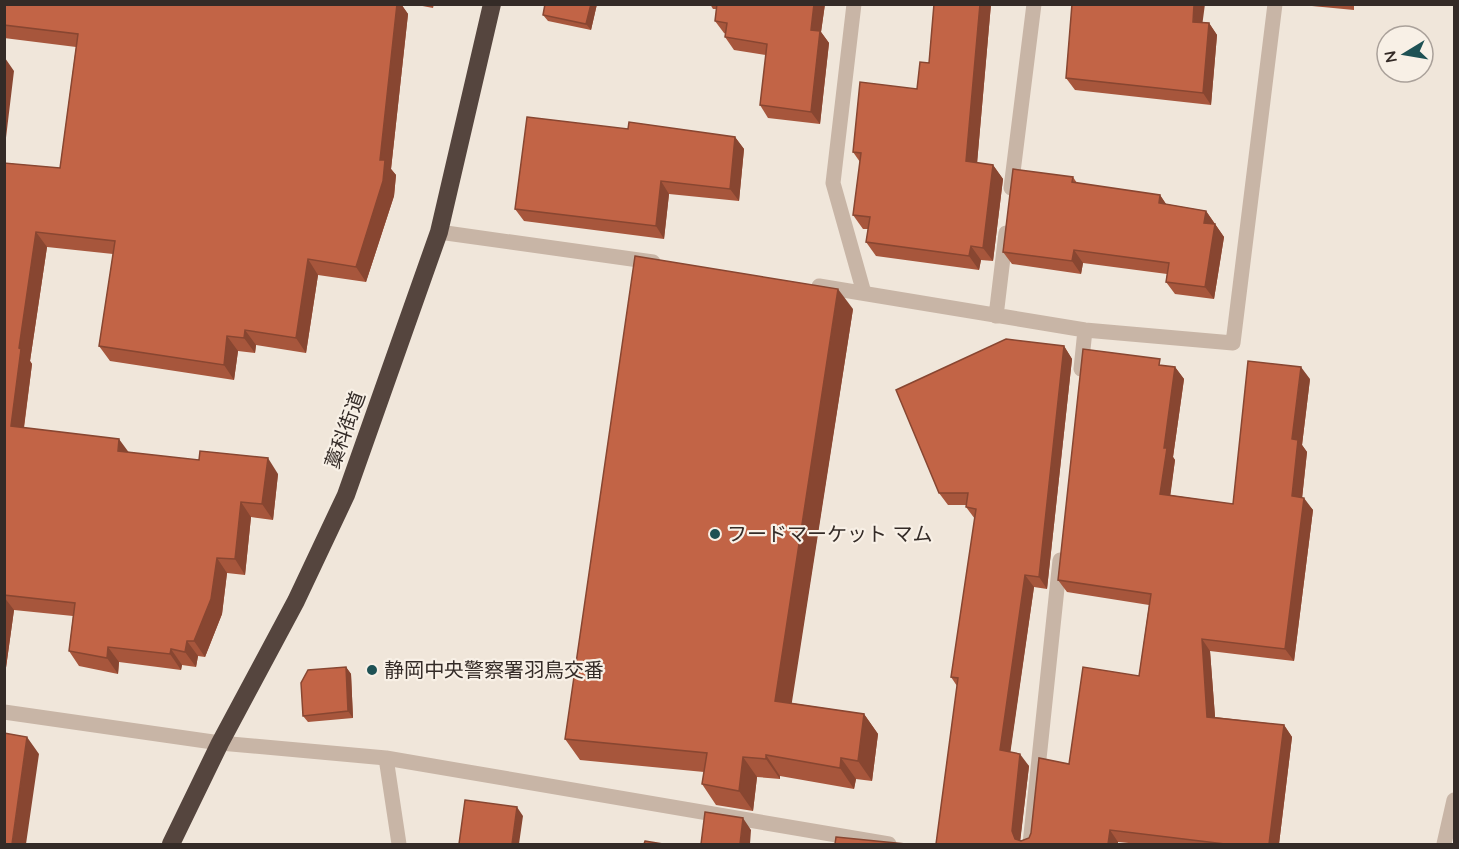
<svg xmlns="http://www.w3.org/2000/svg" width="1459" height="849" viewBox="0 0 1459 849" font-family="Quicksand,'Noto Sans JP',sans-serif">
<style>
.lines{fill:none;stroke-linecap:round;stroke-linejoin:round}
.minor{stroke:#c8b5a6;stroke-width:15}
.highway{stroke:#55453e;stroke-width:18}
.wall{fill:#a7563c}
.shaded-wall{fill:#884631}
.building{fill:#c26446;stroke:#884631;stroke-width:1.5}
.poi-dot{fill:#1e5154;stroke:#f8f0e6;stroke-width:2}
.labels{text-anchor:middle;stroke-width:4.5;stroke-linejoin:round;paint-order:stroke}
.street-label{font-size:20px;fill:#342b27;stroke:#f8f0e6}
.poi-label{font-size:20px;fill:#342b27;stroke:#f8f0e6;text-anchor:start}
</style>
<rect width="100%" height="100%" fill="#f0e6da"/>
<g class="lines">
<path class="minor" d="M854,4L833,183L864,293
M1011,188L1034,4
M439,232L653,262
M819,286L1085,330L1233,343L1275,4
M996,316L1006,233
M1081,369L1085,330
M4,712L220,743L386,758L889,844
M386,758L399,844
M1030,844L1060,560
M1444,844L1454,800"/>
<path class="highway" d="M171,844L220,743L296,601L346,495L439,232L492,4"/>
</g>
<path class="wall" d="M4,4H401L408,14L391,169L396,175L394,196L366,282L318,275L306,353L256,345L255,353L238,351L234,380L110,361L99,346L113,254L47,247L30,361L32,364L24,428L128,452L278,474L273,520L251,517L245,575L227,573L222,614L205,657L198,656L196,667L182,665L181,670L119,662L118,674L79,666L69,651L73,616L14,610L4,682V163L60,168L76,47L4,38Z
M412,4H434L433,8Z
M597,4L591,30L548,21L543,15Z
M710,4H825L821,32L829,43L820,124L768,118L760,105L766,55L734,50L725,37L726,34L724,33L715,21L717,9H713Z
M934,4H991L977,163L993,165L1003,179L993,261L981,260L979,270L876,256L866,242L868,229H863L853,215L860,162L853,152L917,89L929,63Z
M1311,4H1354V10L1312,6Z
M1202,23H1209L1217,35L1211,105L1075,90L1066,78Z
M628,129L735,137L744,149L739,201L669,194L664,239L524,221L515,209Z
M1073,177L1077,183L1160,195L1166,204L1206,211L1224,237L1214,299L1175,294L1166,282L1167,274L1083,263L1081,274L1012,264L1003,252Z
M853,309L791,703L864,714L878,734L872,781L856,779L854,789L780,776V779L757,777L753,811L716,805L702,784L704,772L580,760L565,739Z
M1064,346L1072,359L1047,589L1034,587L1010,752L1029,766L1020,841L1029,838L1069,764L1139,676L1149,605L1067,592L1058,580L1164,366L1175,367L1184,379L1173,457L1175,460L1170,495L1233,504L1310,379L1302,445L1307,452L1302,498L1313,510L1294,661L1210,651L1215,717L1284,725L1292,737L1279,844H1139L1118,842L936,844L957,686L951,677L975,519L966,507L967,505H948L939,493Z
M346,667L351,674L353,718L308,722L303,716Z"/>
<path class="shaded-wall" d="M397,4H401L408,14L391,169L396,175L394,196L366,282L356,267L380,160Z
M591,4H597L591,30L586,24Z
M814,4H825L821,32L829,43L820,124L811,112V30Z
M980,4H991L976,175L966,161Z
M1194,4H1205L1201,34L1193,22Z
M1209,23L1217,35L1211,105L1203,93Z
M5,58L14,71L5,146L4,62Z
M735,137L744,149L739,201L730,189Z
M993,165L1003,179L993,261L983,248Z
M661,181L669,194L664,239L656,226Z
M1160,195L1168,207L1159,203Z
M1206,211L1215,224L1214,228L1215,224L1224,237L1214,299L1205,287L1204,223Z
M36,232L47,247L30,361L32,364L22,441L11,426L19,348Z
M971,246L981,260L979,270L969,256Z
M1074,250L1083,263L1081,274L1072,261Z
M308,259L318,275L306,353L296,338Z
M838,289L853,309L789,721L775,701Z
M245,330L256,345L255,353L244,338Z
M227,336L238,351L234,380L224,365Z
M1064,346L1072,359L1047,589L1039,577Z
M1175,367L1184,379L1173,457L1175,460L1169,506L1160,494L1164,448Z
M1301,367L1310,379L1302,445L1307,452L1301,508L1292,496V439Z
M119,439L130,454L118,451Z
M268,458L278,474L273,520L262,504Z
M1304,498L1313,510L1294,661L1285,649Z
M241,502L251,517L245,575L235,559Z
M217,558L227,573L222,614L205,657L194,641Z
M1025,575L1034,587L1009,762L1000,750Z
M4,597L14,610L4,682Z
M1202,639L1210,651L1216,729L1207,717Z
M187,641L198,656L196,667L185,652Z
M108,647L119,662L118,674L107,658Z
M171,649L182,665L181,670L170,654Z
M346,667L351,674L353,718L348,711Z
M864,714L878,734L872,781L858,761Z
M1284,725L1292,737L1279,844H1269Z
M27,737L39,754L26,844H12Z
M1020,754L1029,766L1020,843L1015,839L1012,831Z
M766,755L780,776V779L766,759Z
M743,757L757,777L753,811L739,791Z
M841,758L856,779L854,789L840,768Z
M517,807L523,816L519,844H512Z
M743,818L751,830L750,844H740Z
M1110,830L1118,842V844H1108Z"/>
<path class="building" d="M4,4H397L380,160H385L383,181L356,267L308,259L296,338L245,330L244,338L227,336L224,365L99,346L115,241L36,232L19,348L21,349L11,426L119,439L118,451L199,460L200,451L268,458L262,504L241,502L235,559L217,558L211,599L194,641H187L185,652L171,649L170,654L108,647L107,658L69,651L75,603L4,595V163L60,168L78,34L4,25Z
M545,4H591L586,24L543,15Z
M717,4H814L811,30L820,31L811,112L760,105L767,44L725,37L727,23L715,21Z
M934,4H980L966,161L993,165L983,248L971,246L969,256L866,242L870,217L853,215L861,153L853,152L860,82L917,89L920,62L929,63Z
M1072,4H1194L1193,22L1209,23L1203,93L1066,78Z
M527,117L628,129L629,122L735,137L730,189L661,181L656,226L515,209Z
M1013,169L1073,177L1072,182L1160,195L1159,203L1206,211L1204,223L1215,224L1205,287L1166,282L1169,263L1074,250L1072,261L1003,252Z
M635,256L838,289L775,701L864,714L858,761L841,758L840,768L766,755V759L743,757L739,791L702,784L707,753L565,739Z
M1006,339L1064,346L1039,577L1025,575L1000,750L1020,754L1012,831L1015,839L1021,841L1029,838L1031,833L1039,758L1069,764L1083,667L1139,676L1151,594L1058,580L1083,349L1160,359L1159,365L1175,367L1164,448H1167L1160,494L1233,504L1248,361L1301,367L1292,439L1298,440L1292,496L1304,498L1285,649L1202,639L1207,717L1284,725L1269,844H1225L1110,830L1108,844H936L958,678L951,677L976,509L966,507L968,493H939L896,390Z
M346,667L348,711L303,716L301,683L308,670Z
M4,733L27,737L12,844H4Z
M465,800L517,807L512,844H459Z
M705,812L743,818L740,844H701Z
M836,837L906,844H835Z
M645,841L663,844H644Z"/>
<g class="poi-dot">
<circle cx="715" cy="534" r="6"/>
<circle cx="372" cy="670" r="6"/>
</g>
<g class="labels">
<g class="street-label">
<text transform="translate(345 430) rotate(-70)" y="7">藁科街道</text>
</g>
<g class="poi-label">
<text x="727" y="541">フードマーケット マム</text>
<text x="384" y="677">静岡中央警察署羽鳥交番</text>
</g>
</g>
<rect width="1459" height="849" fill="none" stroke="#342b27" stroke-width="12"/>
<g transform="translate(1405 54) rotate(259)"><circle r="28" fill="#f8f0e6" stroke="#aaa19a" stroke-width="1.5"/>
<path d="M0-4.5L10 22L0 15L-10 22Z" fill="#1e5154"/>
<text y="-9" font-size="16" font-weight="bold" text-anchor="middle" fill="#342b27">N</text>
</g>
</svg>
